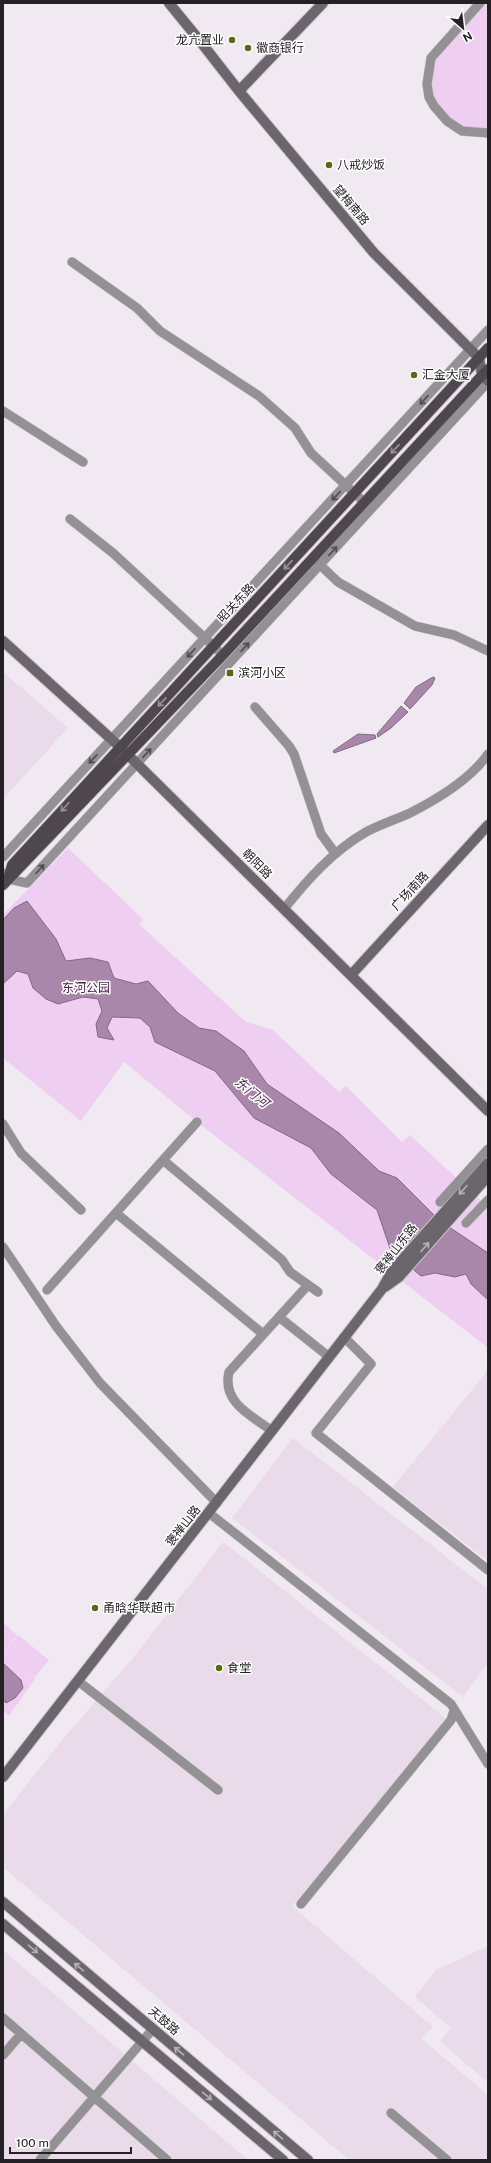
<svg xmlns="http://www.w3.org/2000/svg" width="491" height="2163" viewBox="0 0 491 2163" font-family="'Public Sans','Noto Sans SC',sans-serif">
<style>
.built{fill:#e9dbea}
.green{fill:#efcff1}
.water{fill:#a987ab;stroke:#816882}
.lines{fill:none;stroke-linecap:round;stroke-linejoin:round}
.street-casing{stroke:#ccc5cc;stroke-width:10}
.secondary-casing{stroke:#ccc5cc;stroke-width:12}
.primary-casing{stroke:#ccc5cc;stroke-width:12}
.street{stroke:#949194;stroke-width:9}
.secondary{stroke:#6b666b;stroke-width:10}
.primary{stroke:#4e484e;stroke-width:10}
.oneway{stroke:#514e51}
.oneway2{stroke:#959195}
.oneway3{stroke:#b5b2b5}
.poi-dot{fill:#5a6911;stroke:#fff;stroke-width:1.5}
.labels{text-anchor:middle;stroke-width:3;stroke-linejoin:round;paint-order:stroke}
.poi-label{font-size:12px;fill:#242124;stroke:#fff;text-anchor:start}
.street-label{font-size:12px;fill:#242124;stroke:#fff}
.park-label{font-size:12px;fill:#491e4c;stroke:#fff}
.water-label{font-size:13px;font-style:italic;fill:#522756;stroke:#fff}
</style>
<rect width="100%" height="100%" fill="#f1e9f1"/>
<path class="built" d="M3,672L68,728L3,799Z
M488,1370V1561L393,1487Z
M293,1438L488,1589V1663L463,1697L232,1518Z
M223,1542L448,1720L292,1906L433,2027L422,2039L488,2095V2160H349L3,1867V1815L57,1746L133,1658Z
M488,1946V2083L440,2041L451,2028L415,1997L436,1970Z
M3,1950L248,2160H3Z"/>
<path class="green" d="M483,3H488V127L482,129L464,127L449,118L436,105L431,90L434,59Z
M68,848L143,919L139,924L246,1022L273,1030L339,1092L346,1086L402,1142L410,1135L488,1207V1348L197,1122L124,1062L81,1121L3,1058V915Z
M3,1622L17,1635L4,1653L18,1635L49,1660L34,1678L4,1653L35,1679L9,1716L3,1711Z"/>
<path class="water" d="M433,677L435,678L432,685L410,709L404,703L416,687Z
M401,706L408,712L391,728L378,737L377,734Z
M358,734L375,735L376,738L334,753L333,751Z
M27,901L56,939L66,961L90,958L108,962L114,978L136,984L148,981L178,1013L199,1028L216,1031L244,1051L267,1084L339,1133L379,1171L397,1178L440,1221L488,1253V1300L471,1284L466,1274L455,1277L435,1273L421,1276L391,1251L377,1210L331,1174L311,1148L254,1118L215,1071L155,1042L150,1027L140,1018L112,1017L107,1028L114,1040L98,1037L96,1024L102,1011L98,999L83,997L58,1004L46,999L33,988L28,974L17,971L3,984V920L14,908Z
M3,1663L21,1680L23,1688L15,1698L6,1703L3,1700Z"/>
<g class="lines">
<defs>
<path id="street" d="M480,3L431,58L427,84L429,97L434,106L447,121L462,131L488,133
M72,262L137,308L160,331L259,396L295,428L311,453L364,502
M3,411L83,462
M70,519L113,553L223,655
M316,561L338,582L415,626L454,635L488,651
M255,707L289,746L294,754L321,834L335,853
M3,857L488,330
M3,873L8,879L27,883L488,382
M284,909C308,879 333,851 366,832C379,825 394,820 408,814C436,800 470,780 488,754
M3,1124L21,1153L81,1210
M163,1160L282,1260L290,1272L318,1292
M440,1202L488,1149
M116,1213L263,1334
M466,1223L488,1200
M3,1247L56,1326L100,1383L217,1503
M47,1290L197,1122
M279,1317L328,1356
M344,1337L371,1364L316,1433L488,1570
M271,1430C250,1415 222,1402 229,1372L308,1285
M209,1513L451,1704L488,1764
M78,1681L218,1790
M301,1904L451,1720L454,1711
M3,2018L167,2160
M3,2055L21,2034
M391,2113L447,2160
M40,2160L153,2029"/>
<path id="secondary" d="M169,3L200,41L239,91L374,253L479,358
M239,91L323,3
M479,358L482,375L488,381
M3,641L120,747L488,1111
M351,975L488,825
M385,1287L399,1277L488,1176
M3,1777L382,1289L392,1271L488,1163
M3,1902L308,2160
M3,1924L283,2160"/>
<path id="primary" d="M8,879L12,865L488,348
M3,885L223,655L488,369"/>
</defs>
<use href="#street" class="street-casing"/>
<use href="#secondary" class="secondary-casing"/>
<use href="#primary" class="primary-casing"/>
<use href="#street" class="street"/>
<use href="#secondary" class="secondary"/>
<use href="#primary" class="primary"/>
</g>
<defs><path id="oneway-shaft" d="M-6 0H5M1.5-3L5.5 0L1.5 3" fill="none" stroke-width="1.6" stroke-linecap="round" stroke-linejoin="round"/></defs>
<g class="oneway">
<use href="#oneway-shaft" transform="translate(424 400) rotate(133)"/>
<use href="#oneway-shaft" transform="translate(336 496) rotate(133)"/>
<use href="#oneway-shaft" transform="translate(333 551) rotate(-47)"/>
<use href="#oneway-shaft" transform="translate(245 647) rotate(-47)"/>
<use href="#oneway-shaft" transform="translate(191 653) rotate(133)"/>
<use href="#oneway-shaft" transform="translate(147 753) rotate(-47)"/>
<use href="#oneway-shaft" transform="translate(93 759) rotate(133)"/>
<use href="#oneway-shaft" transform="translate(40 869) rotate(-48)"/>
</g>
<g class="oneway2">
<use href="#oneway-shaft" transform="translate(395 449) rotate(133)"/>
<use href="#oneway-shaft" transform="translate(288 565) rotate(133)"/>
<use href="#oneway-shaft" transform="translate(162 702) rotate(133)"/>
<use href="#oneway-shaft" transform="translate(65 807) rotate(132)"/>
</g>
<g class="oneway3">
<use href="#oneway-shaft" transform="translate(463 1190) rotate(132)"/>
<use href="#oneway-shaft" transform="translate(425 1247) rotate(-49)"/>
<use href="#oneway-shaft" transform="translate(33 1949) rotate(40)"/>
<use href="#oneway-shaft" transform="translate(79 1967) rotate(-140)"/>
<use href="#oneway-shaft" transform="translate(179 2051) rotate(-140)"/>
<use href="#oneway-shaft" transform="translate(207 2096) rotate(40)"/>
<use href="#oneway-shaft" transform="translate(278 2135) rotate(-140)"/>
</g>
<g class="poi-dot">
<circle cx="232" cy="40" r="4"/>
<circle cx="248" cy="48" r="4"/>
<circle cx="329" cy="165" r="4"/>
<circle cx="414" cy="375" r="4"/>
<rect x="226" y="669" width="8" height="8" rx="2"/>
<circle cx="95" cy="1608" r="4"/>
<circle cx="219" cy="1668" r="4"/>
</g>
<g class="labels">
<g class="poi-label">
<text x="224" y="44" text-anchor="end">龙亢置业</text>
<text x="256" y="52">徽商银行</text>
<text x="337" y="169">八戒炒饭</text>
<text x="422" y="379">汇金大厦</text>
<text x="238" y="677">滨河小区</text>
<text x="103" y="1612">甬晗华联超市</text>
<text x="227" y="1672">食堂</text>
</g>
<g class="street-label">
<text transform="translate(351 205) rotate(50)" y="4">望梅南路</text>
<text transform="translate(236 603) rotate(-47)" y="4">昭关东路</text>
<text transform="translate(257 864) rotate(45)" y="4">朝阳路</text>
<text transform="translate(410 891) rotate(-47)" y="4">广场南路</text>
<text transform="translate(396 1249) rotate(-52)" y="4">褒禅山东路</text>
<text transform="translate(183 1526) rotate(-52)" y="4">褒禅山路</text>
<text transform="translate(164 2021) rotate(40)" y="4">天鼓路</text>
</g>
<g class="park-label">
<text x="86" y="992">东河公园</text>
</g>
<g class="water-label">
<text transform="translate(252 1092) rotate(39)" y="5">东门河</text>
</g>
</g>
<rect width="491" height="2163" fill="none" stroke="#242124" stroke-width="8"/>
<g transform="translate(463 28) rotate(152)" stroke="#ffffff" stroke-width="3" paint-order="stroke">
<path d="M0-3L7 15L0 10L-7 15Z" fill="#242124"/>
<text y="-6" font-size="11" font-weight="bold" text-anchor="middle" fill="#242124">N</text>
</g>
<path d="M10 2147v6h121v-6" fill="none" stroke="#242124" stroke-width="2"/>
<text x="16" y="2147" font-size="12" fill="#242124" stroke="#ffffff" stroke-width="3" paint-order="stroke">100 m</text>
</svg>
